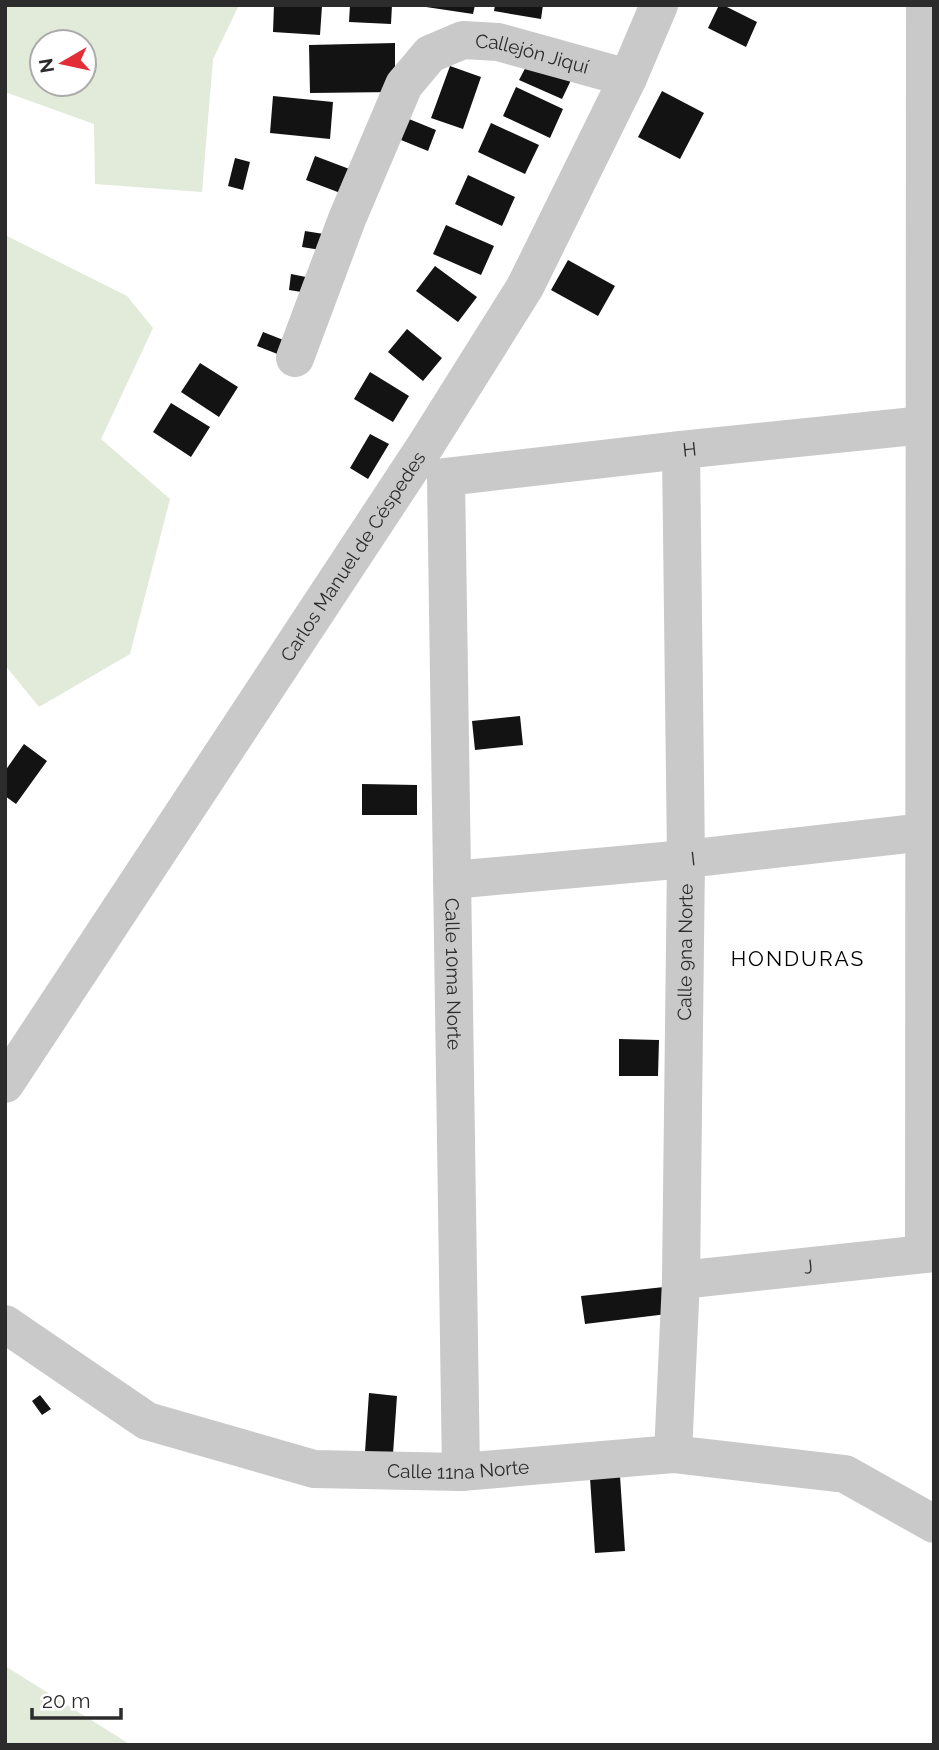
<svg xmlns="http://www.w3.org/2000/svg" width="939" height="1750" viewBox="0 0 939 1750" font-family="Raleway,sans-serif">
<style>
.green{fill:#e2ead9;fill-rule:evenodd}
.building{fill:#131313}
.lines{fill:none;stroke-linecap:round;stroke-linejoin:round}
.minor{stroke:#c9c9c9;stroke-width:38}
.labels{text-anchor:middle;stroke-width:7;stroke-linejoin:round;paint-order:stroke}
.street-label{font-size:19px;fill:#2c2c2c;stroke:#fff}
.neighbourhood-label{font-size:21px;letter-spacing:2px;fill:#000;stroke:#fff}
</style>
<rect width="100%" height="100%" fill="#fff"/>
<path class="green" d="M5,5H239L213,59L202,192L95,184L94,124L5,92ZM42,42H84V84H42Z
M5,235L127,296L153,328L101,439L170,499L130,654L39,707L5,665Z
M5,1666L131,1745H5Z"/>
<path class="building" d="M274,5L322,6L320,35L273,32Z
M350,5H392L391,24L349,22Z
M426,5H475L473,14L426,7Z
M495,5H543L541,19L494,11Z
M719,5H723L757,22L746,47L708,28Z
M395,43V92L310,93L309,45Z
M530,59L572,78L562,99L519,80Z
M450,66L481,77L463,129L431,118Z
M516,87L563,109L550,138L503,116Z
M662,91L704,113L680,159L638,137Z
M273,96L333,102L330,139L270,133Z
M409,119L436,130L428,151L401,140Z
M491,123L539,145L525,174L478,152Z
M315,156L352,170L343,194L306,180Z
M235,158L250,162L243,190L228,186Z
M468,175L515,197L502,226L455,204Z
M446,225L494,246L481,275L433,254Z
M305,231L330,235L327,251L302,247Z
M568,260L615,286L598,316L551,290Z
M435,266L477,297L458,322L416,291Z
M291,274L316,279L314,294L289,290Z
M407,329L442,358L423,381L388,352Z
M263,332L286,341L280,355L257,346Z
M200,363L238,387L219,417L181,392Z
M370,372L409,396L393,422L354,399Z
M171,403L210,427L191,457L153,432Z
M370,434L389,444L368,479L350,468Z
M520,716L523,745L475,750L472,721Z
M24,744L47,761L16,804L5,796V771Z
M362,784L417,785V815H362Z
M619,1039L659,1040L658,1076H619Z
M664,1287L667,1314L585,1324L581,1296Z
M369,1393L397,1396L393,1454L365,1452Z
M40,1395L51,1409L42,1415L32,1401Z
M620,1476L625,1551L595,1553L590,1478Z"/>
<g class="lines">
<g class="minor">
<path id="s1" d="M295,358L347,219L404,85L430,54L463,40L498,42L628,78"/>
<path id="s2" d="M446,477L461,1472"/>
<path id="s3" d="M446,477L681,450L934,424"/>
<path id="s4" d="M452,880L686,859L934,831"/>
<path id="s5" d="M5,1084L424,448L525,287L628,78L659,5"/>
<path d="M924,1254L925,5"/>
<path id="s6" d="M681,1280L934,1253"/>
<path id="s7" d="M5,1324L147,1421L314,1469L461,1472L673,1454L845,1474L934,1524"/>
<path id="s8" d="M673,1454L681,1280L686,859L681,450"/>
</g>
</g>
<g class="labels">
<g class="street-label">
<text dy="7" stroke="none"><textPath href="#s1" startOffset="441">Callejón Jiquí</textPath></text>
<text dy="7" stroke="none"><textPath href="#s3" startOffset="245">H</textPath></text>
<text dy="7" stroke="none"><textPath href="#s5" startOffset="632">Carlos Manuel de Céspedes</textPath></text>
<text dy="7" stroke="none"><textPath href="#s4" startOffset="242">I</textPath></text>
<text dy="7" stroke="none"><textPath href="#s8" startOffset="502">Calle 9na Norte</textPath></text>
<text dy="7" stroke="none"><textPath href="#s2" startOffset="497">Calle 10ma Norte</textPath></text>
<text dy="7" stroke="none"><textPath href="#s6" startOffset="128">J</textPath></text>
<text dy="7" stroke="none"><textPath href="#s7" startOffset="490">Calle 11na Norte</textPath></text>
</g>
<g class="neighbourhood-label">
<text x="798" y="966">HONDURAS</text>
</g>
</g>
<rect width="939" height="1750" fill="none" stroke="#2c2c2c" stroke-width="14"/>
<g transform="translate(63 63) rotate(261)"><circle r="33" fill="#ffffff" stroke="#ababab" stroke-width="2"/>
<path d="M0-5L12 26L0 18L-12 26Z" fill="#e32e37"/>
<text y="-10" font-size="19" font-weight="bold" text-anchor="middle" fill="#2c2c2c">N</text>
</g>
<path d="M32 1708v10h89v-10" fill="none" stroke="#2c2c2c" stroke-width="3.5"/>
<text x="42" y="1708" font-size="21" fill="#2c2c2c" stroke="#ffffff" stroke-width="5" paint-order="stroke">20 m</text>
</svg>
